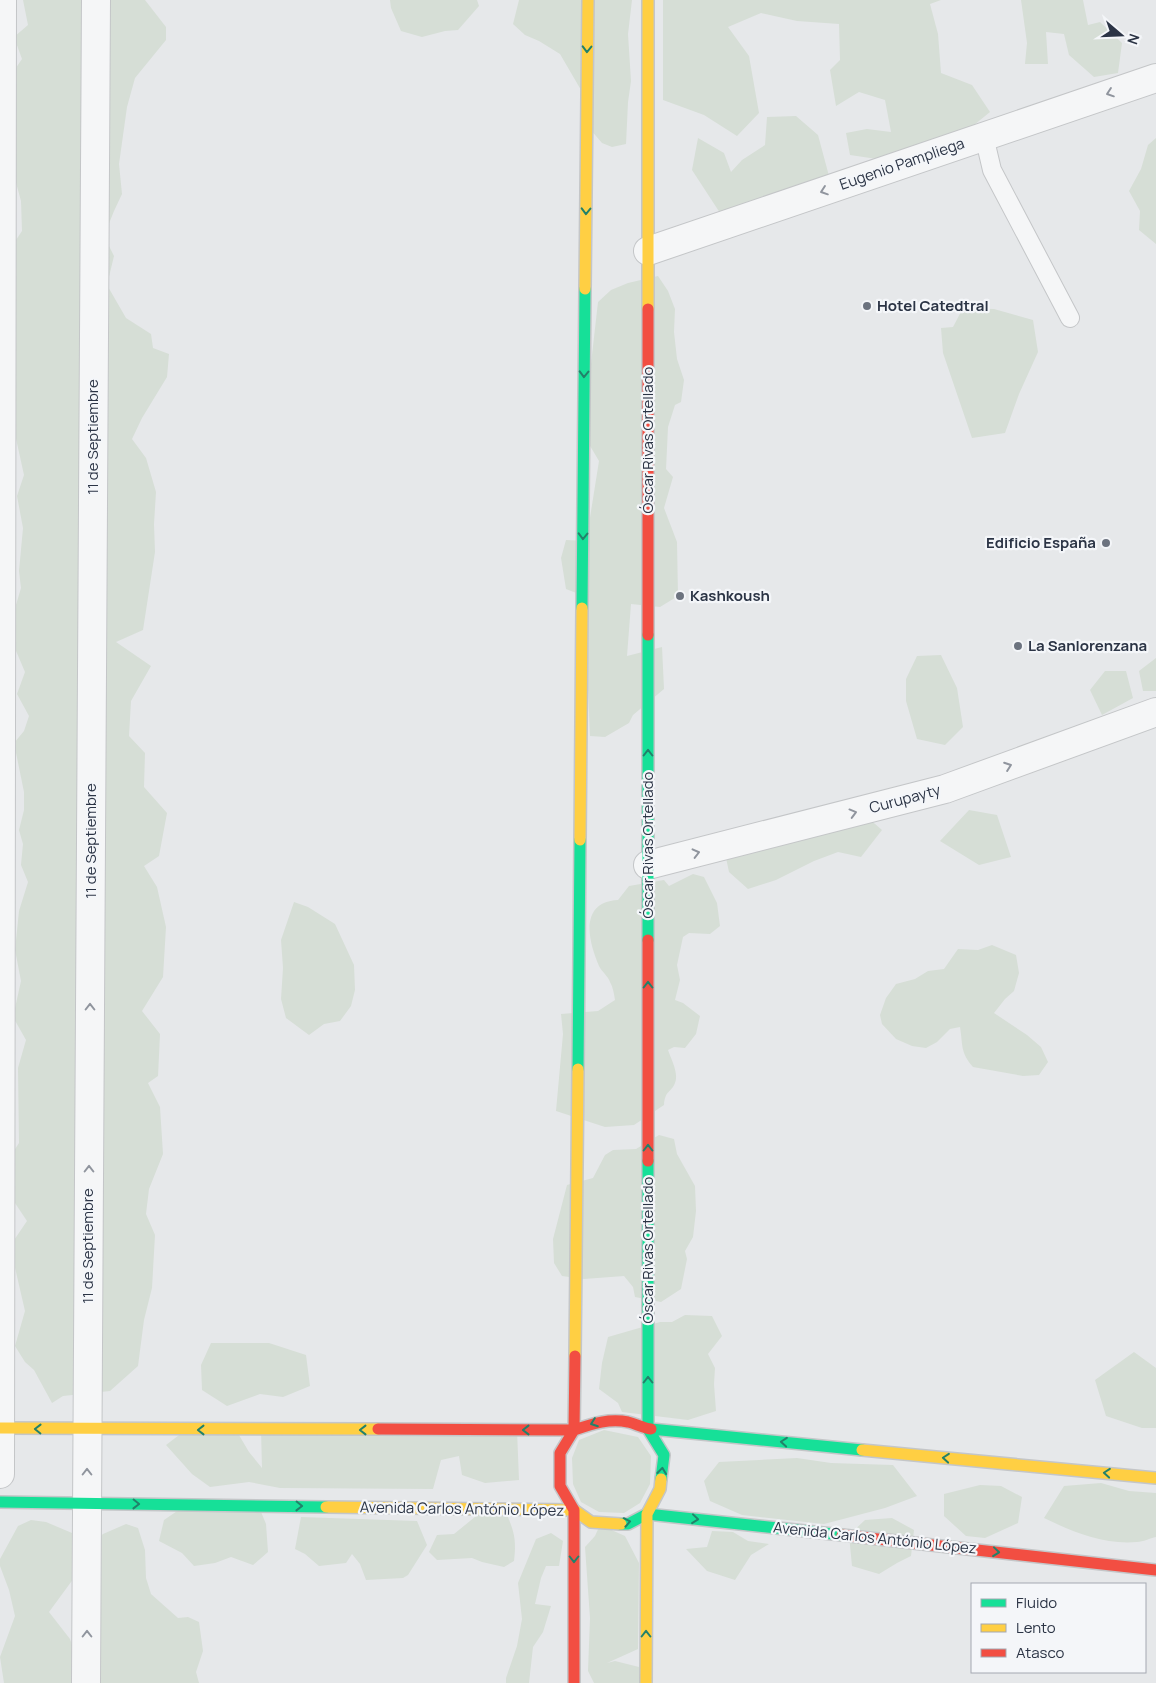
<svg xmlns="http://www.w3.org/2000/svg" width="1156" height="1683" viewBox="0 0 1156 1683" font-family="Manrope,sans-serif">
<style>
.green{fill:#d6ded6}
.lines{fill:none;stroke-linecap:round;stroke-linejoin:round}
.lane-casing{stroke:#c4c6c8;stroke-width:20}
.street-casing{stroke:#c4c6c8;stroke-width:30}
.fast-casing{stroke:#c4c6c8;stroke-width:14}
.slow-casing{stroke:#c4c6c8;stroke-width:14}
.jam-casing{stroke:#c4c6c8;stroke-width:14}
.lane{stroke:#f5f6f7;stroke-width:18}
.street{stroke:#f5f6f7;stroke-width:28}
.fast{stroke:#16e098;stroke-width:11}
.slow{stroke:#ffcf43;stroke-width:11}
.jam{stroke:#f24e42;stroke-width:11}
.oneway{stroke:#22816a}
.oneway2{stroke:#90959e}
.poi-dot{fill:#6c737f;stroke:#f4f6f9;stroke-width:2}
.labels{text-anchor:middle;stroke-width:4.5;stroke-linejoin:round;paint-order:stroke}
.street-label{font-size:15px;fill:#2b3445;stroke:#f4f6f9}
.poi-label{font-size:15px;font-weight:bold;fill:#2b3445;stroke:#f4f6f9;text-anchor:start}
</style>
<rect width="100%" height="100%" fill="#e6e8ea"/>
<path class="green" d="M23,0H145L166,27V40L135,78L127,107L119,164L122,194L114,211L104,236L114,256L107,285L126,318L151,334L153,348L169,354L167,377L142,418L132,439L146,458L156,492L154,524L155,552L143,630L116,642L151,666L131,701L129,736L145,753L144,787L167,813L159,856L144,866L157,887L166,927L163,977L142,1011L160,1034L158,1076L148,1083L160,1107L163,1154L149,1189L146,1214L155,1235L152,1288L144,1320L138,1366L110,1391L63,1396L52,1403L34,1370L25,1362L15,1346L25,1311L10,1246L27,1221L15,1203L2,1169L19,1143L18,1068L26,1040L13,1017L21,981L15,950L19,911L28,882L21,865L23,844L19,830L24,810V792L14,743L24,731L29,716L17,694L25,672L8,632L21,588L19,571L23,528L17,496L24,475L0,366V264L22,231L21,201L12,168L0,91L22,59L14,37L28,25Z
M390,0H477L479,6L458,30L445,31L422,37L401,31L391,8Z
M519,0H632L628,34L631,81L628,102L626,144L612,147L602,143L590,129L588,102L560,54L539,41L525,35L513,24Z
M663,0H941L930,4L938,34L941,73L972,85L990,112L963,134L904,163L850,155L846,133L867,129L891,132L885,100L859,92L836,106L830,70L840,60L839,24L797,21L761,13L728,27L749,56L759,113L737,136L704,115L663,100Z
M1021,0H1083L1088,25L1100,22L1122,43L1118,73L1094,77L1069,55L1064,34L1046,32L1048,64H1025L1027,43Z
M796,116L818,135L829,176L722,216L692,170L698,138L724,153L731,172L742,160L765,145L767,117Z
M1156,138V244L1139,230L1140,211L1129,191L1141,169L1148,145Z
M658,276L668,291L675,309L674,332L677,359L684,380L681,402L675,405L668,427L666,469L673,477L664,508L677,542L678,596L660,607L631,604L627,656L662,647L664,689L633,715L629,723L605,737L590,736L584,596L566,589L561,558L566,540L589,541L588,530L599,461L583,434L598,302L611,290L628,283Z
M963,308L994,309L1033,320L1038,352L1019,394L1005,433L972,438L943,353L941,328L953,327Z
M941,655L957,688L963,727L945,745L917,739L906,701V679L917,656Z
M1156,658V691H1143L1139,671Z
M1105,671H1126L1133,698L1102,715L1090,690Z
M969,810L997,815L1011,857L979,865L940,841Z
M867,817L882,830L861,857L838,852L814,861L776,880L748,889L729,872L725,853L803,826L846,829Z
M693,874L704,877L717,903L720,926L710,934L689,933L683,937L677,965L680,980L675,1000L683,1003L700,1016L696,1034L685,1048L674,1047L668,1050C671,1059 679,1073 675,1083C671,1093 665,1090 664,1105L634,1125L605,1127L556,1111L563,1034L561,1014L598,1011L615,1000C614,994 613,987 610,982C608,976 602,972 599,966C588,941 579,902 618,900L629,886L664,880L669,886Z
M294,902L308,907L335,924L354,965L355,990L351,1006L340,1021L324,1024L309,1035L286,1018L281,999L283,968L281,940Z
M992,945L1016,955L1019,973L1014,991L1005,999L994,1013L1027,1035L1041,1047L1048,1062L1039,1075L1023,1076L973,1067C960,1052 963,1045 960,1027L950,1029L937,1042L926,1048L912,1046L896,1039L882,1024L880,1015L886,998L896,984L915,979L928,971L944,969L958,949L978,950Z
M659,1135L674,1139L677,1154L695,1186L696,1211L693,1237L685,1251L687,1259L681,1289L661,1302L635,1297L633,1287L624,1276L584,1279L562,1276L554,1263L553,1239L567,1185L593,1178L605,1155L613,1150L636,1149Z
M685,1315L712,1316L722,1336L708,1354L715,1368L714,1384L716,1411L688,1420L622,1412L618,1403L599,1389L602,1363L608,1337L660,1322H672Z
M211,1343H269L306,1355L310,1386L283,1397L260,1394L227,1406L202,1390L201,1365Z
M1134,1352L1156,1368V1428H1142L1106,1416L1095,1380Z
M187,1429L236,1430L249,1452L262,1468L261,1430H517L519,1480L485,1483L462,1475L459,1456L441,1460L433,1489L280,1488L249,1482L210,1487L192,1474L166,1445Z
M604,1430L638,1437L651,1456L650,1484L640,1503L624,1513L599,1512L581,1502L573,1484L572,1458L579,1440Z
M797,1458L831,1463L893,1465L917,1496L885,1508L824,1524L742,1515L710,1501L704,1481L719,1462Z
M1101,1483L1129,1491L1156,1493V1537C1150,1538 1143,1542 1137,1542C1104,1545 1073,1532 1044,1518L1064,1486Z
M980,1485L1001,1486L1022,1497L1018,1523L985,1538L966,1536L944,1516V1494Z
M183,1507H259L266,1524L268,1552L253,1565L231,1557L215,1563L194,1566L182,1553L159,1541L164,1520Z
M504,1507C513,1530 517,1536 514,1561L504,1567L482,1562L472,1558L437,1560L429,1552L437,1535L454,1534L486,1508Z
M301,1517L417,1521L427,1545L408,1575L403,1578L366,1580L360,1564L352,1554L346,1563L319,1566L305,1554L295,1549Z
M892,1518L914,1530L911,1556L897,1563L879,1574L852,1566L849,1535L865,1520Z
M31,1520L46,1522L72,1533L85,1561V1549L103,1534L126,1524L138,1528L145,1550L146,1578L151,1594L178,1618L188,1617L199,1622L203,1651L196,1672L199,1683H86L85,1563L49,1612L70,1639L85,1683H4L0,1657L15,1616L9,1590L0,1566V1559L18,1526Z
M600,1525L625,1536L639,1563L638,1649L607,1663L615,1661L639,1667L640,1683H594L588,1671L590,1618L585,1547L595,1536Z
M712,1531L733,1532L748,1541L769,1544L751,1555L735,1580L707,1571L686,1549L707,1547Z
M551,1533L563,1541L559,1566H546L541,1578L535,1604L551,1606L543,1632L533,1647L529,1683H506V1678L517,1646L522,1619L518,1583L536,1539Z"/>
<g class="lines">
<defs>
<path id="lane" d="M984,136L992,170L1070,318"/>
<path id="street" d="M648,251L1156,78
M648,865L945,789L1156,712
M0,1474L2,0
M86,1683L96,0"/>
<path id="fast" d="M582,608L585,289
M648,635V940
M578,1069L580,840
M648,1161V1429L664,1455L661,1479
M651,1429L862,1450
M0,1502L326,1507
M621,1524H628L647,1514L842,1535"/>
<path id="slow" d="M648,0V309
M585,289L588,0
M580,840L582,608
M575,1356L578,1069
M0,1428L378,1429
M862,1450L1156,1478
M326,1507L574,1510L591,1522L621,1524
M646,1683L647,1514L660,1489L661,1479"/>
<path id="jam" d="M648,309V635
M648,940V1161
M378,1429L574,1430C592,1424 609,1418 628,1422C636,1424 643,1428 651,1429
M842,1535L1156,1570
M574,1683V1510L560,1486V1453L574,1430L575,1356"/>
</defs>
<use href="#lane" class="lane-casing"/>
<use href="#street" class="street-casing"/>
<use href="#fast" class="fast-casing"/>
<use href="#slow" class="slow-casing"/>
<use href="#jam" class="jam-casing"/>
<use href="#lane" class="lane"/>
<use href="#street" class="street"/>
<use href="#fast" class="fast"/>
<use href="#slow" class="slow"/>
<use href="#jam" class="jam"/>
</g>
<defs><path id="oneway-chevron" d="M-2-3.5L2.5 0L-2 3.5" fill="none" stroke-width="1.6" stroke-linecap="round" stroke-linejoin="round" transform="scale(1.25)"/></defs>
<g class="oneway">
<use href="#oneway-chevron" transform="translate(587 49) rotate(91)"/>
<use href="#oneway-chevron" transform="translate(586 211) rotate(91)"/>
<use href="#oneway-chevron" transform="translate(584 374) rotate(91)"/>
<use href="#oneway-chevron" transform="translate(583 536) rotate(91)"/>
<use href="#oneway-chevron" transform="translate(648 753) rotate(-90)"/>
<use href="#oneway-chevron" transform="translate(648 985) rotate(-90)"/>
<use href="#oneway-chevron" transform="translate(648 1148) rotate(-90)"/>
<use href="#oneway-chevron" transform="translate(648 1380) rotate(-90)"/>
<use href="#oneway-chevron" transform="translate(594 1423) rotate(160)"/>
<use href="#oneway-chevron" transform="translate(38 1429) rotate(-179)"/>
<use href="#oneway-chevron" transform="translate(201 1430) rotate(-180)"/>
<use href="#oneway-chevron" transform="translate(363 1430) rotate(-180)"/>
<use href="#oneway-chevron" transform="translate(526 1430) rotate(-180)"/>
<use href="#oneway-chevron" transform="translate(784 1442) rotate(-175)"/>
<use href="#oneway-chevron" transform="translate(946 1458) rotate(-175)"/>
<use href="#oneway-chevron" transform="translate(662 1471) rotate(-84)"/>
<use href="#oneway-chevron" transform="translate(1107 1473) rotate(-175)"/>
<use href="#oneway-chevron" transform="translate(136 1504) rotate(1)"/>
<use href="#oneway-chevron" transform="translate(299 1506) rotate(1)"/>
<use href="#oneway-chevron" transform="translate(695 1519) rotate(6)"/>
<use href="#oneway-chevron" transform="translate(627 1522) rotate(-11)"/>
<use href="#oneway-chevron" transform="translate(996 1552) rotate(6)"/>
<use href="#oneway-chevron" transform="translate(574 1559) rotate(90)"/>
<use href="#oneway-chevron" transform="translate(646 1634) rotate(-90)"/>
</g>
<g class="oneway2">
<use href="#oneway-chevron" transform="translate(1110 93) rotate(161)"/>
<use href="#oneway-chevron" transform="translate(824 191) rotate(161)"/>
<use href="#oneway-chevron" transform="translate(1008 766) rotate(-20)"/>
<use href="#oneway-chevron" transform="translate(853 813) rotate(-15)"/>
<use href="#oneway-chevron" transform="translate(696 853) rotate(-14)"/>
<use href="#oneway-chevron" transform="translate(90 1007) rotate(-90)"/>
<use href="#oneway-chevron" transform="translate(89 1169) rotate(-90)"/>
<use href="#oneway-chevron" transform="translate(87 1472) rotate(-90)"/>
<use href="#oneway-chevron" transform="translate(87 1634) rotate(-90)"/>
</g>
<g class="poi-dot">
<circle cx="867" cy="306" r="5"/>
<circle cx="1106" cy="543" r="5"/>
<circle cx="680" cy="596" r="5"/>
<circle cx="1018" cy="646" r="5"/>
</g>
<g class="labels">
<g class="street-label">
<text transform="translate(902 164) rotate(-19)" y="5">Eugenio Pampliega</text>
<text transform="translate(93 437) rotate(-90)" y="5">11 de Septiembre</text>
<text transform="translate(648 440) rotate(-90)" y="5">Óscar Rivas Ortellado</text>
<text transform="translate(905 799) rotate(-15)" y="5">Curupayty</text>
<text transform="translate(91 841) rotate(-90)" y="5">11 de Septiembre</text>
<text transform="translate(648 845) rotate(-90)" y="5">Óscar Rivas Ortellado</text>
<text transform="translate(88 1246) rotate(-90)" y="5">11 de Septiembre</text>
<text transform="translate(648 1250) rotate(-90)" y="5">Óscar Rivas Ortellado</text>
<text transform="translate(462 1509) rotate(1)" y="5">Avenida Carlos António López</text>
<text transform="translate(875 1538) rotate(6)" y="5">Avenida Carlos António López</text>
</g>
<g class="poi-label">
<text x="877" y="311">Hotel Catedtral</text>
<text x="1096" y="548" text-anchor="end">Edificio España</text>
<text x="690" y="601">Kashkoush</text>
<text x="1028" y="651">La Sanlorenzana</text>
</g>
</g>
<rect x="971" y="1583" width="175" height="90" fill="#f4f6f9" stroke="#a4a8b1"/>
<rect x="981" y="1599" width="25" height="8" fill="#16e098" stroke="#a4a8b1"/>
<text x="1016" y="1608" font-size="15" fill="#2b3445">Fluido</text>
<rect x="981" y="1624" width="25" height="8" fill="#ffcf43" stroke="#a4a8b1"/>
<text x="1016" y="1633" font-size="15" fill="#2b3445">Lento</text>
<rect x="981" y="1649" width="25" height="8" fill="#f24e42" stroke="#a4a8b1"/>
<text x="1016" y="1658" font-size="15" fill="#2b3445">Atasco</text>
<g transform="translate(1121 35) rotate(109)" stroke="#f4f6f9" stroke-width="4" paint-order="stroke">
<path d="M0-4L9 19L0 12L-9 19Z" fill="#2b3445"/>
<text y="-8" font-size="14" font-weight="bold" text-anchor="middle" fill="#2b3445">N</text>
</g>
</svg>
